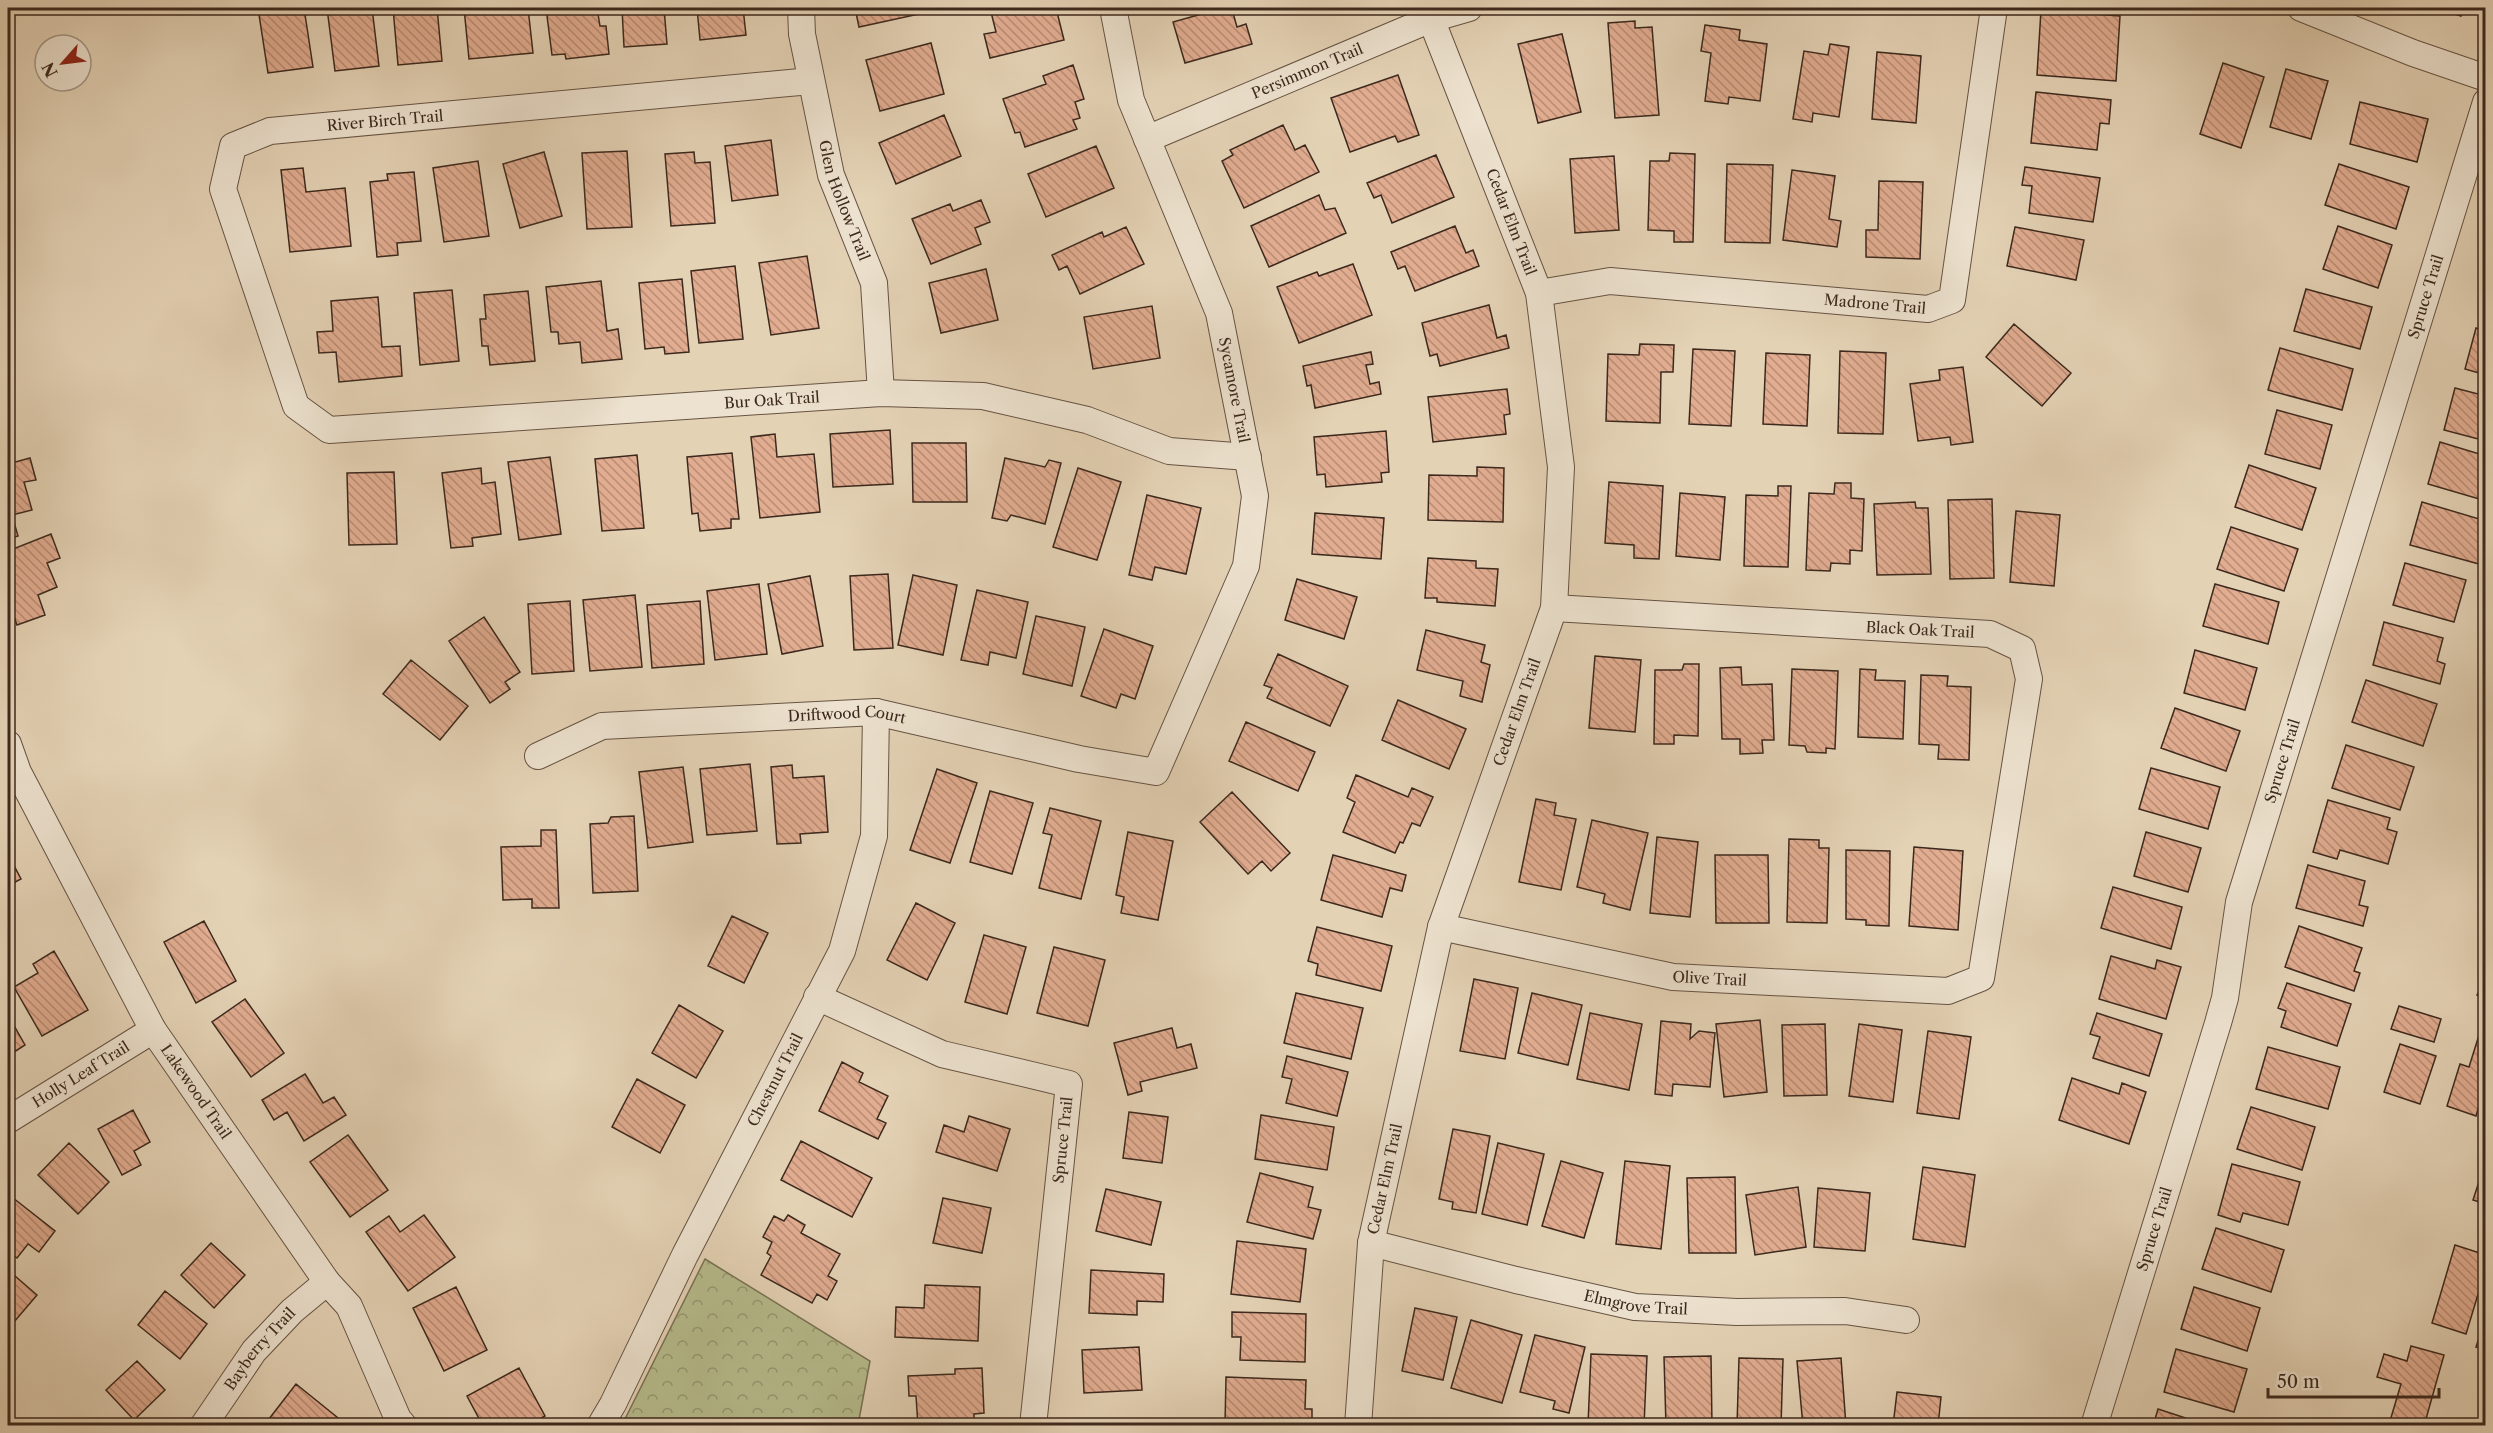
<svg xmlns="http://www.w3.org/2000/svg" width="2493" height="1433" viewBox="0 0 2493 1433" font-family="'Libre Caslon Text',serif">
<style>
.park{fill:url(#park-crowns);stroke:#797254;stroke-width:1.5}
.building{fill:url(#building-back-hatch);stroke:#3c291d;stroke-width:1.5}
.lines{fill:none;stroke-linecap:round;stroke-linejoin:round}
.street-casing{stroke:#665343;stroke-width:28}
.street{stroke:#ede2cf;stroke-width:26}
.labels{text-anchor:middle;stroke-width:4.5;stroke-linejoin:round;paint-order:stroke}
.street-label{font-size:15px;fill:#3c291d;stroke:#ede2cf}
</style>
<defs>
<pattern id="park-crowns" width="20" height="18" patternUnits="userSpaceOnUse" patternTransform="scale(1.5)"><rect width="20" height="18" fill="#b6bb8c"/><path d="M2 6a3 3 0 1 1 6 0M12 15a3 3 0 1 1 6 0" fill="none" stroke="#959872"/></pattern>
<pattern id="building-back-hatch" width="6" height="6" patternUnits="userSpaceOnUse" patternTransform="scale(1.5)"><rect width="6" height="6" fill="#e1ac90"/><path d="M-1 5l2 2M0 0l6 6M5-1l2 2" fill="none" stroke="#b88c75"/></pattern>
</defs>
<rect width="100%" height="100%" fill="#e4d2b5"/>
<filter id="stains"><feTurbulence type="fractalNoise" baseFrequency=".00333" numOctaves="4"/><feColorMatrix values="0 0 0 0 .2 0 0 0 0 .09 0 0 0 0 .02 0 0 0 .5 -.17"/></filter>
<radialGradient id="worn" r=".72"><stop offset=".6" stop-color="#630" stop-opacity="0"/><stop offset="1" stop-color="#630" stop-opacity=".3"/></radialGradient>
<path class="park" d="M705,1259L870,1361L858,1425H622Z"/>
<path class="building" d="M258,8H304L313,67L268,73Z
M327,8H372L379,66L335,71Z
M393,8H437L442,61L398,65Z
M464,8H528L533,53L469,59Z
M546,8H597L600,26H606L609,54L566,59L565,54L552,55Z
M622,8H664L667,44L624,47Z
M697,8H743L746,35L700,40Z
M855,8H933V11L859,27Z
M990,8H1056L1064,40L990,58L984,34L996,32Z
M1223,8H1228L1229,14L1233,13L1237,27L1246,24L1252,44L1185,63L1173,22Z
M2436,8H2464L2461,16Z
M2041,10L2120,16L2116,81L2037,75Z
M1635,21V28L1652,27L1659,115L1615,118L1608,23Z
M1705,25L1740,30L1739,40L1767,44L1760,101L1729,97L1728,104L1705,101L1711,53L1701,51Z
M1562,34L1581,112L1538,123L1518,44Z
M931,43L944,94L880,111L866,60Z
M1830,44L1849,47L1839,117L1813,113L1812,122L1793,119L1804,51L1828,55Z
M1877,52L1921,56L1916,123L1872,119Z
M2223,63L2264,77L2241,148L2200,134Z
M1073,65L1084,99L1075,102L1080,118L1073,120L1077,129L1025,147L1020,132L1015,133L1003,99L1046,84L1043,76Z
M2286,69L2328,81L2311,139L2270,127Z
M1398,75L1419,135L1398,142L1395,136L1350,152L1331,98Z
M2036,92L2111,100L2109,124L2100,123L2097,150L2031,143Z
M2360,102L2428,119L2417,162L2350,144Z
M944,115L961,156L896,184L879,143Z
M1283,125L1295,150L1305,145L1319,172L1244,208L1222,161L1233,155L1230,150Z
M771,140L778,195L732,201L725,146Z
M1096,146L1114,188L1046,217L1028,174Z
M627,151L632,227L587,229L582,153Z
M544,152L562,216L520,228L503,164Z
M694,152L695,163L710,162L715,223L671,226L665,154Z
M1670,153L1695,154L1693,242H1674V231L1648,230L1650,161H1669Z
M1436,155L1454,197L1392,223L1381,195L1374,198L1367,183Z
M1614,156L1619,230L1575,233L1570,159Z
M478,161L489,236L444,242L433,168Z
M1727,164L1773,165L1770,243L1725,242Z
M2339,164L2409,187L2396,229L2325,205Z
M2025,167L2100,178L2093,222L2029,213L2032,186L2022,185Z
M303,168L306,192L345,188L351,246L290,252L281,170Z
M1792,170L1835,176L1829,219L1841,221L1837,247L1783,240Z
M414,172L421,241L397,243L398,255L377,257L370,182L388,180L387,174Z
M1879,181L1923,182L1920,259L1866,257V230H1878Z
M1319,195L1325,210L1335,208L1346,233L1269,267L1251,226Z
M981,200L990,222L975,228L981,244L931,264L912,219L950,204L953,211Z
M1455,226L1466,253L1473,250L1479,266L1415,291L1405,266L1398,269L1391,252Z
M2338,226L2392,245L2378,288L2323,269Z
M1126,227L1144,264L1080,294L1067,266L1059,270L1052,255L1102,232L1104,237Z
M2015,227L2084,240L2076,280L2007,266Z
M807,256L819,328L771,335L759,263Z
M1353,264L1372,315L1299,343L1277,287L1317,272L1319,276Z
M735,266L743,339L699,343L691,271Z
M986,269L998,320L941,333L929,283Z
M682,279L689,352L665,354L664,347L645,349L639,283Z
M601,281L607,331L618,329L622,359L582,363L580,342L559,344L558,332H551L546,287Z
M2306,289L2372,307L2360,349L2294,331Z
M452,290L459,361L420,365L414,293Z
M528,291L535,361L490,365L488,346H482L480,319H486L484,295Z
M378,297L382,347L400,346L402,376L339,382L336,352L319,353L317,332L333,331L331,301Z
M1489,305L1497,338L1506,335L1509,348L1440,366L1437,354L1430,356L1422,323Z
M1152,306L1160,358L1093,369L1084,317Z
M2014,324L2071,373L2042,406L1986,357Z
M2476,328L2486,331V375L2465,369Z
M1640,344L1674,345L1673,372H1661L1660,423L1606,421L1608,354L1639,355Z
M2280,348L2353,369L2342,410L2268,390Z
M1693,349L1735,351L1731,426L1689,424Z
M1840,351L1886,353L1883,434L1838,433Z
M1371,352L1373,364L1366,365L1370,384L1379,382L1381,394L1315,408L1311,385L1307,386L1303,366Z
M1766,353L1810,355L1807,426L1763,424Z
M1963,367L1973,442L1951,445L1950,437L1918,441L1910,384L1940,380L1939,370Z
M2455,388L2486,396V441L2444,430Z
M1507,389L1510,414L1504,415L1506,434L1433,442L1428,397Z
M2277,410L2332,425L2320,469L2265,454Z
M890,430L893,484L833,487L830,434Z
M1386,431L1389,472L1381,473L1382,482L1326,487L1325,474L1317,475L1314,437Z
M775,434L777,457L814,454L820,512L760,518L751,437Z
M2440,442L2486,456V501L2428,484Z
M912,443H966L967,502H913Z
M732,453L739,519H731V528L700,531L698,513L692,514L687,457Z
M637,455L644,528L602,531L595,459Z
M550,457L561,534L519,540L508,462Z
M30,458L36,480L24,482L32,510L12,515L18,536L8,539V464Z
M1005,458L1045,467L1049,460L1061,463L1045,524L1011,515L1007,521L992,518Z
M2249,465L2316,488L2302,530L2235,507Z
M1477,467L1504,468L1503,522L1428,520L1429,475L1477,476Z
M481,468L482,484L495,482L501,534L472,538L473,546L451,548L442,473Z
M1078,468L1121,482L1097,560L1053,547Z
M394,472L397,544L349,545L347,473Z
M1609,482L1663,486L1659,559L1634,558V545L1605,543Z
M1835,483H1851V498L1864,499L1862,551L1850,550V564L1831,563L1830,571L1806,570L1809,493L1834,494Z
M1778,486H1791L1788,567L1744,566L1746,495L1778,496Z
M1680,493L1725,497L1720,560L1676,556Z
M1147,495L1201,508L1186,574L1155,567L1152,580L1129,575Z
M1992,499L1994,578L1950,579L1948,500Z
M1915,502L1916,508H1928L1931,574L1877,575L1874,504Z
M2422,502L2486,521V543L2479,564L2410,545Z
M2016,511L2060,515L2054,586L2010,582Z
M1315,513L1384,518L1381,559L1312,554Z
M2231,527L2298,549L2284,591L2217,569Z
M51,534L60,558L47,563L57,587L38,595L45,615L17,625L8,600V551Z
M1428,558L1476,561V568L1498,569L1495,606L1437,602V598H1425Z
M2405,563L2466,580L2454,622L2393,605Z
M888,574L893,648L854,650L850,576Z
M913,575L957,585L943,655L898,645Z
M810,576L823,646L782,654L768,584Z
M1297,579L1357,597L1344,639L1285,620Z
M759,584L767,654L715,660L707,591Z
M2215,584L2279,602L2268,644L2203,626Z
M977,590L1028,602L1016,658L990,652L988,665L961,660Z
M635,595L642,667L590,671L583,600Z
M570,601L574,671L532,674L528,604Z
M700,601L704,664L652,668L647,605Z
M1036,616L1085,627L1072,686L1023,674Z
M484,617L520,672L505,682L510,689L490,703L449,641Z
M2384,622L2443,638L2437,661L2445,664L2440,684L2373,665Z
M1104,629L1153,646L1135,699L1121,694L1116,708L1081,696Z
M1426,630L1485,645L1481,662L1490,665L1482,702L1460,696L1463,681L1417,670Z
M2195,650L2257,668L2245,710L2184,693Z
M1278,654L1348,686L1330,726L1267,698L1272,688L1264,685Z
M1595,656L1641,660L1635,732L1589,728Z
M411,660L468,706L440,740L383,694Z
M1684,664H1699L1698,736L1674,735V744H1654L1655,670H1682Z
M1741,667L1742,685L1772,684L1774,740H1762L1763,753L1740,754V739H1722L1720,668Z
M1792,669L1838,671L1835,749L1826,748V753L1807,752L1805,746L1789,745Z
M1860,669L1876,670L1875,680L1905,681L1903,739L1858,737Z
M1921,675L1948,676L1947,686L1971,687L1969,760L1938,759L1939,745L1919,744Z
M2366,680L2437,704L2423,746L2352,722Z
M1398,700L1466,729L1449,769L1382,740Z
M2175,708L2240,731L2226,771L2161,748Z
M1246,722L1315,752L1298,791L1229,761Z
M2346,745L2414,767L2400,810L2332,788Z
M750,764L757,831L707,835L700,769Z
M792,765L793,778L824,776L828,832L800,834L801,843L777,844L771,767Z
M683,767L693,842L648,848L639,772Z
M2151,768L2220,787L2208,829L2139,809Z
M937,769L977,783L950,863L910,850Z
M1356,775L1408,797L1412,788L1433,797L1420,826L1412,823L1403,843L1400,842L1395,853L1343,832L1355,802L1347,798Z
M990,791L1033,803L1012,874L970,862Z
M1232,792L1290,853L1271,871L1262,861L1248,874L1200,822Z
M1536,799L1556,803L1554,815L1576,819L1561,890L1519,882Z
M2328,800L2390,818L2387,829L2397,832L2388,864L2340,850L2337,859L2313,852Z
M1050,808L1101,821L1081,899L1039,888L1052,835L1043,833Z
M634,816L638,891L593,893L590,824L608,823L611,817Z
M1592,820L1648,833L1630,910L1603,903L1605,894L1577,887Z
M541,830H556L559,908H532V899L503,900L501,847L541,846Z
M1128,832L1173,841L1158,920L1121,913L1124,897L1116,895Z
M2146,832L2201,848L2188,892L2134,876Z
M1657,837L1698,842L1690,917L1650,913Z
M1789,839L1819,840V848H1829L1827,923L1787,922Z
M1914,847L1963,851L1958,930L1909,926Z
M1846,850L1890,851L1889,926L1866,925V920L1846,919Z
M8,854L21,879L8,886Z
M1333,855L1406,875L1402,891L1390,888L1382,917L1321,900Z
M1715,855H1768L1769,923H1716Z
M2308,865L2365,881L2359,905L2368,907L2363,926L2296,908Z
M2113,887L2182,907L2171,949L2101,928Z
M916,903L955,923L927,980L887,960Z
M732,916L768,933L744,983L708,966Z
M204,921L236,981L196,1003L164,942Z
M2299,926L2362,948L2354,971L2360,973L2354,991L2285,967Z
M1317,927L1392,946L1381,991L1316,975L1318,964L1308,961Z
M984,935L1026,947L1007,1014L965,1002Z
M1054,947L1105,960L1088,1026L1037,1013Z
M54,951L88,1010L42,1036L14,987L38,973L33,964Z
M2111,956L2155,969L2157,960L2181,967L2166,1019L2099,999Z
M1474,979L1518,988L1505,1059L1460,1051Z
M2486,980V1000L2477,995Z
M2287,983L2351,1004L2337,1046L2281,1027L2286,1011L2278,1008Z
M1296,993L1363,1008L1351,1059L1284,1043Z
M1532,993L1582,1005L1568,1065L1518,1053Z
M245,999L284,1053L251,1077L212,1022Z
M679,1005L723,1031L696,1078L652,1053Z
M2399,1006L2441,1019L2434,1042L2391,1029Z
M1590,1013L1642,1024L1629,1090L1577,1079Z
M2097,1013L2162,1034L2149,1076L2093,1058L2100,1037L2090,1034Z
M8,1015L25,1045L8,1056Z
M1760,1020L1767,1092L1724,1097L1716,1024Z
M1661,1021L1691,1024L1690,1039L1699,1031L1715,1033L1710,1087L1673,1084L1672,1096L1655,1094Z
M1825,1024L1827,1095L1784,1096L1782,1025Z
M1859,1024L1902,1030L1893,1102L1849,1096Z
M1172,1028L1177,1048L1191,1044L1197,1068L1140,1082L1142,1091L1128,1095L1114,1043Z
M1928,1031L1971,1037L1959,1119L1917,1113Z
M2480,1032L2486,1034V1093L2483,1092L2476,1116L2447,1106L2460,1064L2469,1067Z
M2400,1044L2436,1056L2420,1104L2384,1092Z
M2268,1047L2340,1067L2328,1109L2256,1089Z
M1287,1056L1348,1072L1337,1116L1286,1103L1292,1079L1282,1077Z
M842,1062L863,1073L859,1082L888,1096L877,1119L886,1123L878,1139L819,1111Z
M305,1074L323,1103L334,1097L346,1115L304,1141L287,1112L274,1120L262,1100Z
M2072,1078L2119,1094L2122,1083L2146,1092L2129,1144L2059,1120Z
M637,1079L685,1105L660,1153L612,1127Z
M2251,1107L2315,1127L2302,1170L2237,1149Z
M133,1110L150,1142L134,1151L141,1165L122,1175L98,1129Z
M1129,1112L1168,1117L1162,1163L1123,1158Z
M1261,1115L1334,1127L1327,1170L1255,1159Z
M969,1116L1010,1129L997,1171L936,1152L944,1125L964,1132Z
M1453,1129L1490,1136L1476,1213L1452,1209L1453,1202L1439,1199Z
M348,1135L388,1190L350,1217L310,1162Z
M801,1141L872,1178L852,1217L781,1180Z
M69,1143L109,1182L78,1214L38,1175Z
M1498,1143L1544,1154L1527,1225L1482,1214Z
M2486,1160V1204L2473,1200Z
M1561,1161L1603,1173L1584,1238L1542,1226Z
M1625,1161L1670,1166L1661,1249L1616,1244Z
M2232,1164L2300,1182L2288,1225L2243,1213L2240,1222L2218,1215Z
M1923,1167L1975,1175L1965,1247L1913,1239Z
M1260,1173L1313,1187L1308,1207L1321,1210L1313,1239L1247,1222Z
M1735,1177L1736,1253H1689L1687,1178Z
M1798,1187L1806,1247L1755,1255L1746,1195Z
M1818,1188L1870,1193L1865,1251L1814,1247Z
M1106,1189L1161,1202L1151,1245L1096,1231Z
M8,1194L55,1231L39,1252L28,1244L17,1258L8,1251Z
M943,1198L991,1208L982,1253L933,1243Z
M424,1215L455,1257L408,1291L366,1232L389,1216L400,1232Z
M788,1215L805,1225L801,1233L840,1254L828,1276L837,1281L827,1300L817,1294L812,1303L761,1275L771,1256L767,1253L772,1242L763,1237L774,1216L784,1221Z
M2216,1228L2284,1250L2271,1292L2202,1269Z
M1237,1241L1306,1249L1300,1302L1231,1294Z
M211,1243L245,1275L214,1308L181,1275Z
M2455,1245L2486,1255V1268L2466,1334L2432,1323Z
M8,1270L37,1295L8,1329Z
M1091,1270L1164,1274L1163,1302L1137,1301V1315L1089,1313Z
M925,1285L980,1287L978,1341L895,1337L896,1307L924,1308Z
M456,1287L487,1350L444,1371L413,1308Z
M2194,1287L2260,1308L2247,1351L2181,1329Z
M165,1291L207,1324L180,1359L138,1325Z
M1415,1308L1457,1317L1443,1380L1402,1371Z
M1232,1312L1306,1314L1305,1362L1240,1360L1241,1337H1232Z
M1471,1320L1522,1335L1502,1403L1451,1388Z
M2484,1322L2486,1323V1350L2476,1347Z
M1535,1335L1585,1347L1569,1413L1553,1409L1555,1401L1520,1392Z
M2411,1346L2444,1355L2424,1426H2407L2390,1421L2401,1384L2377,1377L2384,1354L2407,1361Z
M1139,1347L1142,1390L1084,1393L1082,1350Z
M2176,1349L2247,1369L2234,1412L2164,1392Z
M1591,1354L1647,1356L1644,1426L1588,1425Z
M1711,1356L1712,1426H1666L1664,1357Z
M1739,1358L1783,1359L1781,1426H1737Z
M1841,1358L1846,1426H1803L1797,1361Z
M137,1361L165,1390L134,1420L106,1390Z
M519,1368L545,1416L528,1426H483L467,1396Z
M982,1368L984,1413L974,1414V1426H918L916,1396H909L908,1376L955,1374V1369Z
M1226,1377L1306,1380L1305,1409H1312V1426L1225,1424Z
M296,1384L348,1426H277L269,1419Z
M1897,1392L1941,1397L1938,1426H1893Z
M2158,1409L2210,1426H2153Z
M1132,1420V1426L1081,1425Z"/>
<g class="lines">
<defs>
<g id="street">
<path id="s1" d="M801,8L802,34L831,175L874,283L881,393"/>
<path d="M2301,8L2413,53L2486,78"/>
<path id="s2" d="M811,81L270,131L233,146L223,189L296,406L329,430L881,393L983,396L1087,420L1169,451L1248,457"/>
<path id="s3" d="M1147,139L1431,19L1469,8"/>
<path id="s4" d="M1539,293L1610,281L1928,309L1952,300L1994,8"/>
<path id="s5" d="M8,744L18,772L153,1030L327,1282L349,1306L398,1419L404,1426"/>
<path id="s6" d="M538,756L602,726L876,712L1079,759L1156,772L1246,566L1255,496L1219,313L1131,100L1113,8"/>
<path id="s7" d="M1441,927L1673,977L1948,991L1981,978L2029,679L2022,649L1990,634L1554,608"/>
<path d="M817,997L942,1054L1069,1084L1033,1426"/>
<path id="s8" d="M8,1120L153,1030"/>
<path id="s9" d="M1371,1243L1516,1280L1635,1307L1737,1312L1845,1311L1906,1320"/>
<path id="s10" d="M203,1426L254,1351L292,1311L327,1282"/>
<path id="s11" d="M600,1426L613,1404L685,1255L842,951L874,836L876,712"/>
<path id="s12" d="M1358,1426L1371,1243L1441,927L1554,608L1561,467L1539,293L1431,19L1429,8"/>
<path id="s13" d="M2094,1426L2218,1023L2225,998L2239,902L2486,102"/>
</g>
</defs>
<use href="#street" class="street-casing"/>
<use href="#street" class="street"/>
</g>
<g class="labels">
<g class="street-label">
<text dy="5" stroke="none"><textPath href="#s3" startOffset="174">Persimmon Trail</textPath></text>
<text transform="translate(385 121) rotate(-5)" y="5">River Birch Trail</text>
<text dy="5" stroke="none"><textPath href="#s1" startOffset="198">Glen Hollow Trail</textPath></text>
<text transform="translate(1511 222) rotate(69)" y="5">Cedar Elm Trail</text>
<text dy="5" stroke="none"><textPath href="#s13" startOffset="1178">Spruce Trail</textPath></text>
<text dy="5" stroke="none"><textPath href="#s4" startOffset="338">Madrone Trail</textPath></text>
<text transform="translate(1234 390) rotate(79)" y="5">Sycamore Trail</text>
<text dy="5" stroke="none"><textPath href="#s2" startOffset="1341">Bur Oak Trail</textPath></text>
<text transform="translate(1920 630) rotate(3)" y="5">Black Oak Trail</text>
<text dy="5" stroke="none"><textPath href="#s12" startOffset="735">Cedar Elm Trail</textPath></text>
<text dy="5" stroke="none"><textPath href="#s6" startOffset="316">Driftwood Court</textPath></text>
<text dy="5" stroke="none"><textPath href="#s13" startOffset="692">Spruce Trail</textPath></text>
<text dy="5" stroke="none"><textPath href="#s7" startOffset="274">Olive Trail</textPath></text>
<text dy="5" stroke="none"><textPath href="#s8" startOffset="86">Holly Leaf Trail</textPath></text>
<text dy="5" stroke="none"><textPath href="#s11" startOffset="388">Chestnut Trail</textPath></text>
<text dy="5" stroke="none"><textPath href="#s5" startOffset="396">Lakewood Trail</textPath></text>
<text transform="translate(1063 1140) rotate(-84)" y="5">Spruce Trail</text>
<text dy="5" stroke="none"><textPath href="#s12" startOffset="249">Cedar Elm Trail</textPath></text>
<text dy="5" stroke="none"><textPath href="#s13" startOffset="206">Spruce Trail</textPath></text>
<text dy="5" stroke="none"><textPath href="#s9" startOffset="272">Elmgrove Trail</textPath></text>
<text dy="5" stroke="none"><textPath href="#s10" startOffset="96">Bayberry Trail</textPath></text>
</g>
</g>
<rect width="2493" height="1433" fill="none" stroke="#e4d2b5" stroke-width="30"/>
<rect x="9" y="9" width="2475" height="1415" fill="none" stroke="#3c291d" stroke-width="3"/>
<rect x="15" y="15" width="2463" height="1403" fill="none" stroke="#3c291d" stroke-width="1.5"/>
<g transform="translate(63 63) rotate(242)"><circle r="28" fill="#ede2cf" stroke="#a69888" stroke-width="1.5"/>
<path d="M0-4.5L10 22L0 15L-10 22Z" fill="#8f2418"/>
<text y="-9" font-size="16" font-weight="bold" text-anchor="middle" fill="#3c291d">N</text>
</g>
<path d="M2268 1388v9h171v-9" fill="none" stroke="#3c291d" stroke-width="3"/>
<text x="2277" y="1388" font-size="18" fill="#3c291d" stroke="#ede2cf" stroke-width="4.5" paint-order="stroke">50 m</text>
<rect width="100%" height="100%" filter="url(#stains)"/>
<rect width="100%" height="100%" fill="url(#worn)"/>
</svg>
